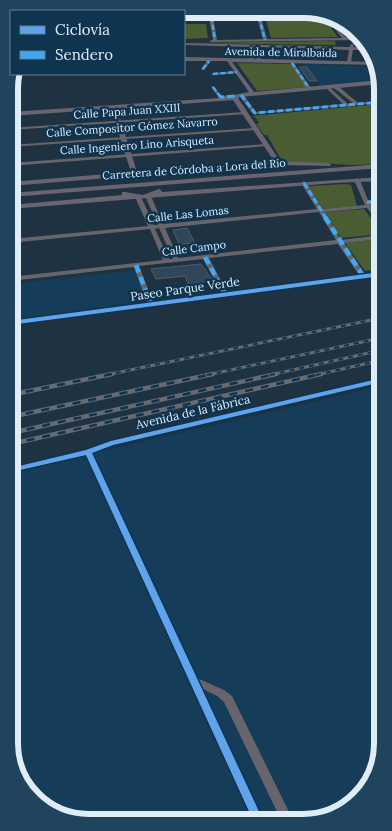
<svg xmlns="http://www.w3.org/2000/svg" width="392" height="831" viewBox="0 0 392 831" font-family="Lora,serif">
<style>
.built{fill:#153c59}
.green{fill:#4a5c31}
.building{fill:#2f4758;stroke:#485e6f}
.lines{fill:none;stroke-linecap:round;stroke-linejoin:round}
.street{fill:#67646c;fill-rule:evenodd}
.secondary{fill:#696570;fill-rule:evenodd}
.rail-far1-casing{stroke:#676973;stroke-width:3}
.rail-casing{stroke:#676973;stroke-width:4.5}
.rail-far1{stroke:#0f3450;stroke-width:2;stroke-dasharray:5;stroke-linecap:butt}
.rail{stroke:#0f3450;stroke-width:2.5;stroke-dasharray:8;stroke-linecap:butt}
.quiet-far2{stroke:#3fa9f5;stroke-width:2.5;stroke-dasharray:5 2.5;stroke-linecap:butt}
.quiet-far1{stroke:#3fa9f5;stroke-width:3;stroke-dasharray:6 3;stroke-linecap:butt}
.quiet{stroke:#3fa9f5;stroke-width:4.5;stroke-dasharray:8 4.5;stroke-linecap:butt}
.cycleway-casing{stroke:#0f3450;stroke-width:3}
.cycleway{fill:#60a3ed;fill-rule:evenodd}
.labels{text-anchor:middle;stroke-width:5;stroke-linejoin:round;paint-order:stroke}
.far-street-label{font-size:11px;fill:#dfedf9;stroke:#0f3450}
.street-label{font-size:12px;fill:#dfedf9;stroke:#0f3450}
.rim{fill:none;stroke:#dfedf9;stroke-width:6}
</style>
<rect width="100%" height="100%" fill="#1e3241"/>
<path class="built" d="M305,64L380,67V79L378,78H375L376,80L320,86Z
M135,270L146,302L10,320V284Z
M382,386L383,748L367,791L324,819L74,821L36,802L12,763L11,472Z"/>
<path class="green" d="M263,10H317L338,37L271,38Z
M184,24H206L208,38L184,39Z
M335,41L336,45L185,43Z
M237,63L291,64L307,87L257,91Z
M381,104V164L351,165L282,161L267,135H264L256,124L259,123L256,118L252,116Z
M346,184L351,185L357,206L322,209L309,186Z
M364,209L381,231V234L341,238L324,212Z
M381,239V269L365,271L345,243Z"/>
<path class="building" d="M299,67H307L317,81H309Z
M187,228L195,243L179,244L173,230Z
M201,264L213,281L188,284L185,276L156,279L151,269Z"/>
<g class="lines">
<path class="street" d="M208,10H212L217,40L263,39L255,10H259L267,39L342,38L324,15V13L328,15L344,36L348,38H363L364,40L211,42L210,40H213Z
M184,43L350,47V45L352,44L354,45L353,47L369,48L370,50H353L351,62L349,63L347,62L349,50L260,47L261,61L259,62L257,61L256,47H253L255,49L252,61L250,62L248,61L251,49L248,47L184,45Z
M208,60L211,61L204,70H202L201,69Z
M291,62H293L311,88V89H307L290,63Z
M238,71L239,72L237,73L213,75L211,74L213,73Z
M213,86L222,96L235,95L237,96L235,97L219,98L211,87Z
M334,86H338L358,103L381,101V103C370,104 357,104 348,107L346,106L255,114H253L239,95L243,94L256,112L343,104L327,89V87H329L348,104L353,103L334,88Z
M245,112L247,113V114L10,130V128Z
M255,128L257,129V130L10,147V145Z
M266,144H268V146L10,166V163Z
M357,178L360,180L368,200H381V204H370L381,218V224L379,223L367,208L324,212L341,240L381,235V239L344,243L365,274L381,272V276L10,325V321L147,303L134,267L10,281V277L163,260L150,229L10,243V239L148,226L135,197L138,195L141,197L154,225H158L145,196L148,194L151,196L163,224L317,209L301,183L304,181L307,183L322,209L365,205L354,180ZM319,212L336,240L178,258L165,228ZM159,228L173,259H169L155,229ZM338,244L359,275L227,292L209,258ZM203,259L222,293L153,302L139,266Z
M379,189H381V193L376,191Z
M382,378V382L113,445L92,453L197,678L224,690L232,696L293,820H281L224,702L217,696L203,689L264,820H252L85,455L11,473V468L86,450L111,441Z"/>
<path class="secondary" d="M162,9H166V11H162Z
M184,57L377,62L379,65L232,62L254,92L380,80L381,84L240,97L238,98L280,161L328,163L331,165L330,166L278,165L139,176V178L136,180L132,176L10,186V182L131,172L111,109L10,116V112L219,98L249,92L227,61H184ZM233,100L274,161L137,172L117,109Z
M381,164V168L10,197V193Z
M381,177V181L335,183L10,209V205L122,195V192H125L143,195L159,189L161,190L162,192Z"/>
<defs>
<path id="rail-far1" d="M106,375L381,318
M207,375L381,338
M270,375L382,350
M316,375L382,360"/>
<path id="rail" d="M10,395L112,374
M10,417L213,374
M11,433L276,374
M11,444L321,374"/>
</defs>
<use href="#rail-far1" class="rail-far1-casing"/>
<use href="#rail" class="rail-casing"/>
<use href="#rail-far1" class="rail-far1"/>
<use href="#rail" class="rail"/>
<path class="quiet-far2" d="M210,10L215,40
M257,10L265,40
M292,63L309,88
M203,69L209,61
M213,74L237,72
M213,87L220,96
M232,96H235"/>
<path class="quiet-far1" d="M219,95L221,97L235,96
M241,95L255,113L381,102
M304,183L326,218
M379,191H381
M367,202H381"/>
<path class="quiet" d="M325,217L363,276
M205,257L224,292
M136,265L150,302"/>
<defs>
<path id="cycleway" d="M381,272V276L10,325V321Z
M382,378V382L113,445L92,453L263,820H253L86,455L11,472V468L86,450L111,441Z"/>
</defs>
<use href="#cycleway" class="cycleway-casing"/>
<use href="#cycleway" class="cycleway"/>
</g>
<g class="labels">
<g class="far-street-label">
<text transform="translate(281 52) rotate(1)" y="4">Avenida de Miralbaida</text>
<text transform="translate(127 111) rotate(-4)" y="4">Calle Papa Juan XXIII</text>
<text transform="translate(132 127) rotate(-4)" y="4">Calle Compositor Gómez Navarro</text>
<text transform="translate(137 145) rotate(-4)" y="4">Calle Ingeniero Lino Arisqueta</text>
<text transform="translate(194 169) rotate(-4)" y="4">Carretera de Córdoba a Lora del Río</text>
<text transform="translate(188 214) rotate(-6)" y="4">Calle Las Lomas</text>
<text transform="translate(194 248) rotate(-7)" y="4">Calle Campo</text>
</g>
<g class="street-label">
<text transform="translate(185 289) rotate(-8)" y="4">Paseo Parque Verde</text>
<text transform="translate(193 412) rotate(-13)" y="4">Avenida de la Fábrica</text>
</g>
</g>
<path d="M0 0H392V831H0ZM89 18H303A71 71 0 0 1 374 89V743A71 71 0 0 1 303 814H89A71 71 0 0 1 18 743V89A71 71 0 0 1 89 18Z" fill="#20435e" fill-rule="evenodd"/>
<path class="rim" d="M89 18H303A71 71 0 0 1 374 89V743A71 71 0 0 1 303 814H89A71 71 0 0 1 18 743V89A71 71 0 0 1 89 18Z"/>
<rect x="10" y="10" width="175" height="65" fill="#0f3450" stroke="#627e94"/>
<rect x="20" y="26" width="25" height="8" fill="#60a3ed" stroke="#627e94"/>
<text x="55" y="35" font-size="15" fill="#dfedf9">Ciclovía</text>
<rect x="20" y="51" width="25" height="8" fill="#3fa9f5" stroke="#627e94"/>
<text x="55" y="60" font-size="15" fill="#dfedf9">Sendero</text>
</svg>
